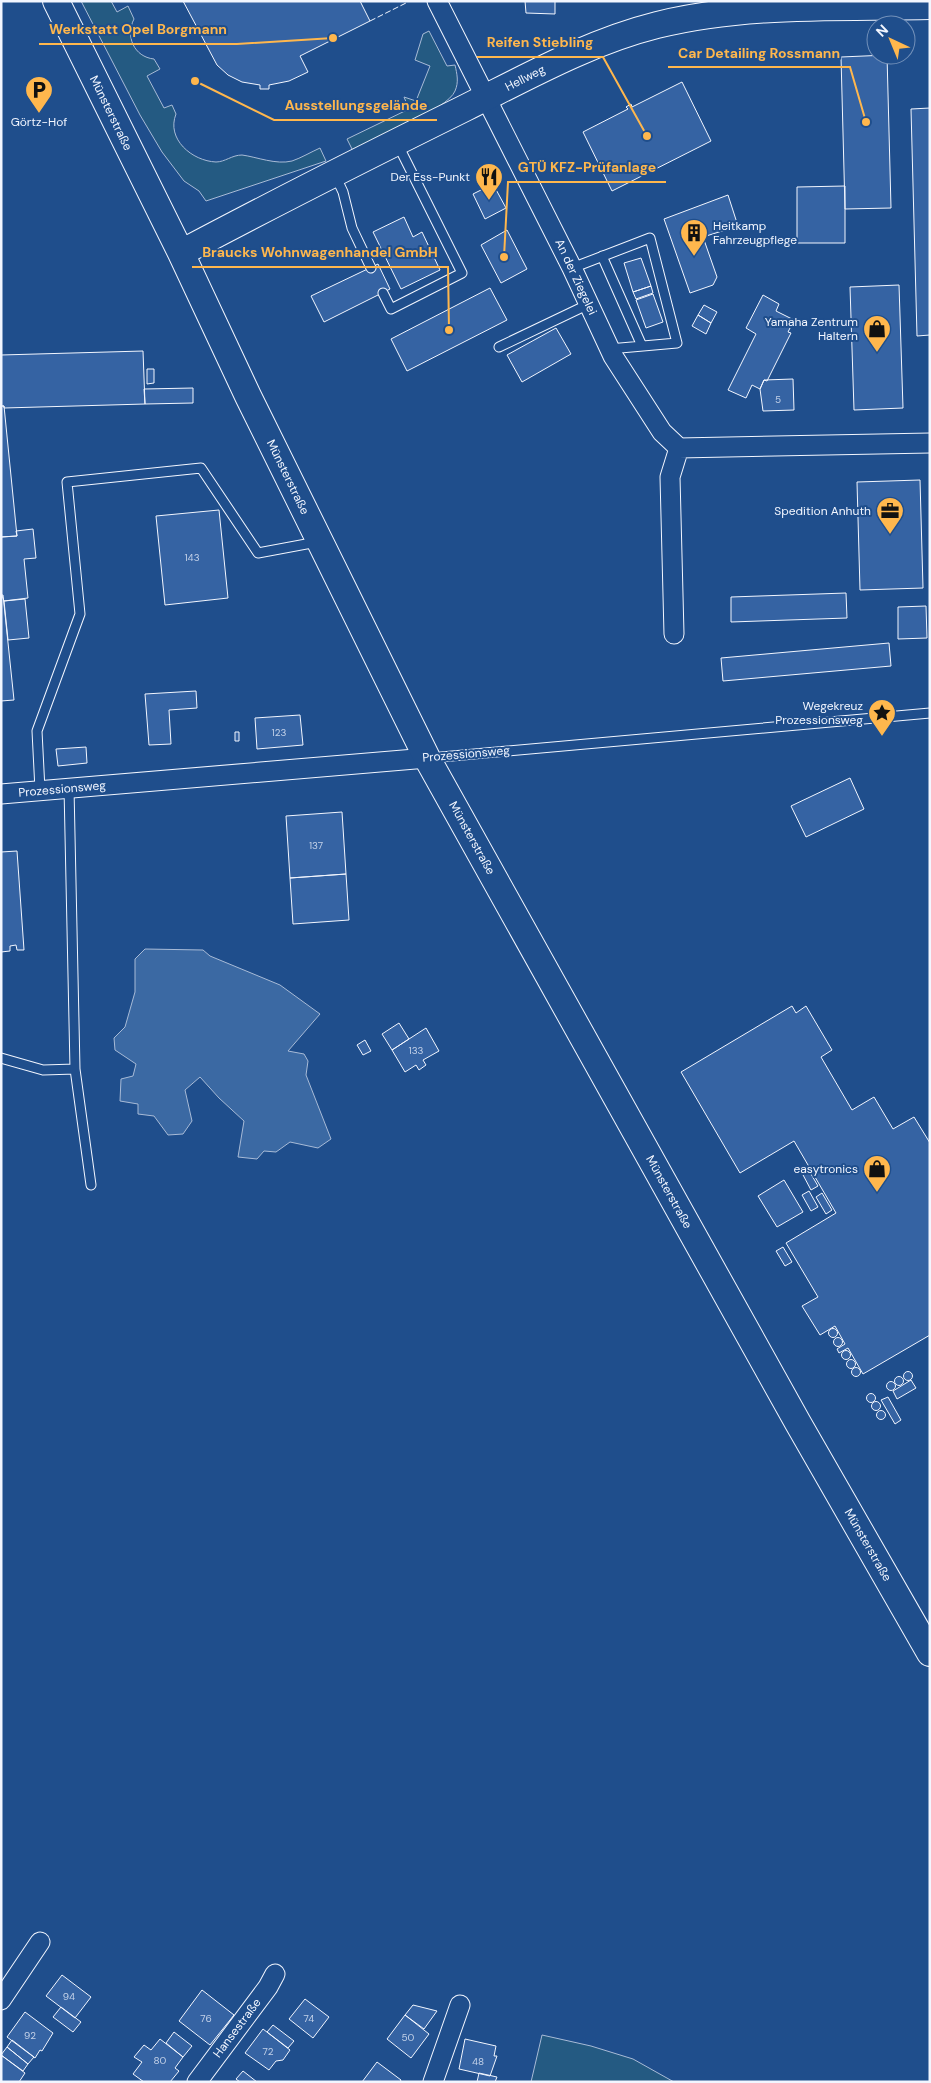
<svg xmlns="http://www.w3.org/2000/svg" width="931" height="2083" viewBox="0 0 931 2083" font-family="'DM Sans',sans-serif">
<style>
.green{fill:#245a82;stroke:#a8bbd7}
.water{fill:#3b69a3;stroke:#a8bbd7}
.building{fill:#3563a3;stroke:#f2f6ff}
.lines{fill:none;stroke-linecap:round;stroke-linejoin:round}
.lane-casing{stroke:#f2f6ff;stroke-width:11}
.street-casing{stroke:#f2f6ff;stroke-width:21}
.secondary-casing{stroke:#f2f6ff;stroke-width:28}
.lane{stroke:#1f4e8c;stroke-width:9}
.street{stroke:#1f4e8c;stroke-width:19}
.secondary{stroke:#1f4e8c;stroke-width:26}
.fence{stroke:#f2f6ff;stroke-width:1;stroke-dasharray:6 2.5;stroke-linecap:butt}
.labels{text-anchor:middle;stroke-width:4;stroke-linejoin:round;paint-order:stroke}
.number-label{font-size:10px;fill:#c3d1e8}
.street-label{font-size:12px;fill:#f2f6ff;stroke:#1f4e8c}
.poi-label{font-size:12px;fill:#f2f6ff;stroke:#1f4e8c;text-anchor:end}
.leader{fill:none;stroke:#ffb74d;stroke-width:2}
.callout-dot{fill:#ffb74d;stroke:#1f4e8c;stroke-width:2}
.callout-label{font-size:14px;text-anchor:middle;font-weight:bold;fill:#ffb74d;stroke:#1f4e8c;stroke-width:4;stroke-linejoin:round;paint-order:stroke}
</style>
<rect width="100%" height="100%" fill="#1f4e8c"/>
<path class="green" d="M81,1H111L117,12L128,6L134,19C125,36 134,57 154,59L160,69L147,76L164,108L172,105L176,114C166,139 192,161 216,162C225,162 232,155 242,155C257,157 276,165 292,161C301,158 311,152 320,148L326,161L206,201L199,191L184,181L162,152L140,115Z
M429,31L447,66L455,65C457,74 459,82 455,91C448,109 373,141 353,151L347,139L409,109L404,97L416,101L430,66L415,60L423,34Z
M542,2035L591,2046L633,2059L674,2082H531Z"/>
<path class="water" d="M145,949L203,950L210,956L280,985L320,1014L288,1051L304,1054L308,1061L306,1075L331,1139L318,1148L290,1142L276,1152L264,1151L257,1159L238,1157L244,1121L219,1098L200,1077L185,1090L192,1121L183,1134L168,1135L154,1116L138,1114V1104L120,1101L121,1079L133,1076L136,1064L115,1050L114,1038L125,1027L135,992V959Z"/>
<path class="building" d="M183,1H360L370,21L300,56L308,72L289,81L269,85V89H260V85L242,82L228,75L217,65Z
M525,1H555V14L526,13Z
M887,55L891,208L845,209L841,57Z
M682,82L711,141L612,191L583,132L628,109L626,107L631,104L632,107Z
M930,108V335L917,336L911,109Z
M493,184L506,208L485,219L473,194Z
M845,186V243H797V187Z
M728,195L738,226L703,237L717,277L713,285L690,293L664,219Z
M404,217L413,237L422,232L440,270L401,289L373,232Z
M507,230L527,269L501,283L481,245Z
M641,258L651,286L633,292L624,263Z
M378,264L390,289L324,322L311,296Z
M899,285L903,408L854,410L850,287Z
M651,286L653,293L636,299L633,292Z
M490,288L507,320L407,371L391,339Z
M653,294L663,322L646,328L636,300Z
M763,295L779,304L776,311L794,320L788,332L791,333L767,381L764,380L760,389L752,385L746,398L728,390L756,334L746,328Z
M704,305L717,312L711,323L698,315Z
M698,315L711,323L706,334L692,326Z
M556,328L571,354L522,382L507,355Z
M143,351L145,404L4,408V406H1V355Z
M147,369H154V383L147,384Z
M793,379L794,410L763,411L760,389L764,380Z
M193,388V403L145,404L144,389Z
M1,406H4L17,536L1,537Z
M920,480L923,588L860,590L857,482Z
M219,510L228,598L165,605L156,516Z
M33,529L36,558L24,559L28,598L4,601L1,593V537L17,536L16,531Z
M846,593L847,618L731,622V597Z
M1,595H3L14,700L1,701Z
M25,599L29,638L8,640L4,601Z
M926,606L927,638L898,639V607Z
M889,643L891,666L723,681L721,658Z
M196,691L197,708L169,710L171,744L149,745L145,694Z
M300,715L303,745L257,749L255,718Z
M235,732H239V741H235Z
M86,747L87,763L58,766L56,749Z
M850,778L864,809L806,837L791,806Z
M342,812L346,874L290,878L286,816Z
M17,851L24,950H17L16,945L10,946V951L1,952V852Z
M346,874L349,920L293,924L290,878Z
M792,1006L796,1013L806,1006L832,1050L821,1057L852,1110L874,1097L893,1129L914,1117L930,1143V1335L863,1374L848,1348L839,1353L837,1349L845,1344L835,1326L820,1335L802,1306L818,1297L786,1243L836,1213L794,1141L740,1173L681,1072Z
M399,1023L409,1039L392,1050L382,1034Z
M426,1028L439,1051L423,1060L426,1065L419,1070L416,1065L405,1072L392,1050Z
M365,1040L371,1051L363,1055L357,1045Z
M808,1169L818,1186L811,1190L802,1173Z
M784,1180L803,1212L777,1227L758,1196Z
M809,1191L818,1207L811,1211L802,1195Z
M822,1193L832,1210L826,1214L816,1197Z
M783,1247L792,1262L785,1266L776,1251Z
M828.5 1333a4.5 4.5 0 1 1 9 0a4.5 4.5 0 1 1-9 0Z
M833.5 1342a4.5 4.5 0 1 1 9 0a4.5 4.5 0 1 1-9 0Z
M841.5 1355a4.5 4.5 0 1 1 9 0a4.5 4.5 0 1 1-9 0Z
M846.5 1364a4.5 4.5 0 1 1 9 0a4.5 4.5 0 1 1-9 0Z
M851.5 1372a4.5 4.5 0 1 1 9 0a4.5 4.5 0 1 1-9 0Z
M903.5 1376a4.5 4.5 0 1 1 9 0a4.5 4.5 0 1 1-9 0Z
M894.5 1381a4.5 4.5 0 1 1 9 0a4.5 4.5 0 1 1-9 0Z
M911,1380L916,1388L897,1399L893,1391Z
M886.5 1386a4.5 4.5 0 1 1 9 0a4.5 4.5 0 1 1-9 0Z
M866.5 1398a4.5 4.5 0 1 1 9 0a4.5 4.5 0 1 1-9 0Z
M888,1397L901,1420L895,1424L881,1400Z
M871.5 1406a4.5 4.5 0 1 1 9 0a4.5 4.5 0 1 1-9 0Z
M876.5 1415a4.5 4.5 0 1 1 9 0a4.5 4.5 0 1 1-9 0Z
M62,1975L91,1997L75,2018L46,1996Z
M202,1990L234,2015L210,2045L179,2021Z
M305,1999L329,2017L313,2038L289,2019Z
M413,2005L437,2011L424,2029L405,2015Z
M61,2007L81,2022L73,2032L53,2017Z
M25,2012L53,2033L42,2051L40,2050L35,2058L7,2037Z
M405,2015L429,2034L411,2058L387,2039Z
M273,2025L294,2041L288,2048L267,2032Z
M263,2029L290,2050L283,2060L276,2061L269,2070L245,2053Z
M174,2032L192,2046L183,2057L166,2043Z
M160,2039L183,2057L175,2068L179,2071L170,2082H144L133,2074L142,2062L134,2057L144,2045L151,2050Z
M465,2039L496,2046L494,2056H497L490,2076L459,2069Z
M12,2040L34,2057L28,2064L7,2047Z
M7,2047L28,2064L23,2071L1,2055Z
M1,2055L25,2073L19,2082H1Z
M377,2062L401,2080L400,2082H362Z
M243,2071L257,2082H240L236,2079Z
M479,2073L497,2077L495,2082H477Z"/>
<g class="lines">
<defs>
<path id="lane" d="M335,175L343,192L352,228L371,268
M602,256L642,346
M572,268L650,238L677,343L609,349
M383,293L391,309L462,273L398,145
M499,347L589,304
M430,758L930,713
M40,790L37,731L80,614L67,482L201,468L258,553L317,542
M1,1058L43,1070L75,1069L69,788
M75,1069L91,1185"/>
<path id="street" d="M437,1L572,268L613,356L662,432L679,448L930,443
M674,634L670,477L679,448
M1,794L427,758
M1,2000L40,1942
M197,2082L268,1987L275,1974
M433,2082L460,2005"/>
<path id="secondary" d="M56,1L181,253L248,396L427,758L798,1423L930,1653
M181,253C275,203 370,155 465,108C527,77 589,42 657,25C745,3 839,8 930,6"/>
</defs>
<use href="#lane" class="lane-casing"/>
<use href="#street" class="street-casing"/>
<use href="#secondary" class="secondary-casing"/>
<use href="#lane" class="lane"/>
<use href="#street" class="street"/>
<use href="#secondary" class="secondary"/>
<path class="fence" d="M370,21L406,3V1"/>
</g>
<defs>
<symbol id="parking-pin" viewBox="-11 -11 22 30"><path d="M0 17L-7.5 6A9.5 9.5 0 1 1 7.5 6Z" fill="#ffb74d" stroke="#1f4e8c"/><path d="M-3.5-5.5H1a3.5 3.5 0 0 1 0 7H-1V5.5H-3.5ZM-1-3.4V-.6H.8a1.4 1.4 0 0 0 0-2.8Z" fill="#111"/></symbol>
<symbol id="restaurant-pin" viewBox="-11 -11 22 30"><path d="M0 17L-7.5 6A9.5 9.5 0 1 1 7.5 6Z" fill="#ffb74d" stroke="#1f4e8c"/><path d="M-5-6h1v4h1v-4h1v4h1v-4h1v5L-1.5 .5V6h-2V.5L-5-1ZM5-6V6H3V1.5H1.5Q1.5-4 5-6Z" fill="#111"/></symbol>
<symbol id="building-pin" viewBox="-11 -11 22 30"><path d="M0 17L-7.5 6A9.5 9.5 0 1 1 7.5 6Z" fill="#ffb74d" stroke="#1f4e8c"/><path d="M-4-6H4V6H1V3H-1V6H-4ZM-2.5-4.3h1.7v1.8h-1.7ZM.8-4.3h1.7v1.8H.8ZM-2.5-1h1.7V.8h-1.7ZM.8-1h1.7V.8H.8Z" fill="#111"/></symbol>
<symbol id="shop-pin" viewBox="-11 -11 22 30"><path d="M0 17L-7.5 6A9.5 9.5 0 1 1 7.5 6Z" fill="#ffb74d" stroke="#1f4e8c"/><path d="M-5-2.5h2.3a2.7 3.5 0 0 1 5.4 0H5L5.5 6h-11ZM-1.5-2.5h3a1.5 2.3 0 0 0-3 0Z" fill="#111"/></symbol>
<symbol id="office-pin" viewBox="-11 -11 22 30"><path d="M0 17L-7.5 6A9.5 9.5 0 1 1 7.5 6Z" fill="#ffb74d" stroke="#1f4e8c"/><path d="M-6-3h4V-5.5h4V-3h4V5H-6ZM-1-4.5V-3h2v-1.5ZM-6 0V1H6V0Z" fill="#111"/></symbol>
<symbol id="sight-pin" viewBox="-11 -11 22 30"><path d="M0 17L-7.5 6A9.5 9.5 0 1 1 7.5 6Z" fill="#ffb74d" stroke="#1f4e8c"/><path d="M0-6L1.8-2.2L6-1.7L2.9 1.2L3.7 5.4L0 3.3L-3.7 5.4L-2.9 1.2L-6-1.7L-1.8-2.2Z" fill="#111"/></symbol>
</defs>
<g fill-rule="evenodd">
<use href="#parking-pin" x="23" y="74" width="32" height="43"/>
<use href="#restaurant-pin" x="473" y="161" width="32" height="43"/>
<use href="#building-pin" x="678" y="217" width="32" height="43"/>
<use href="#shop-pin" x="861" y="313" width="32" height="43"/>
<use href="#office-pin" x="874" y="495" width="32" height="43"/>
<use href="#sight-pin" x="866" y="697" width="32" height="43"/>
<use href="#shop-pin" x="861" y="1153" width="32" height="43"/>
</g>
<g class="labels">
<g class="number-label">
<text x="778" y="403">5</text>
<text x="192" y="561">143</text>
<text x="279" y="736">123</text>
<text x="316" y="849">137</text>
<text x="416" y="1054">133</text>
<text x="69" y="2000">94</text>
<text x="206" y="2022">76</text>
<text x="309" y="2022">74</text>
<text x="30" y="2039">92</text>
<text x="408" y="2041">50</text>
<text x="268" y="2055">72</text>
<text x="160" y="2064">80</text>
<text x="478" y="2065">48</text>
</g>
<g class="street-label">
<text transform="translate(525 78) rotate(-27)" y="4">Hellweg</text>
<text transform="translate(111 113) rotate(64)" y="4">Münsterstraße</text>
<text transform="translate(576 277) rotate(65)" y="4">An der Ziegelei</text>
<text transform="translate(288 477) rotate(64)" y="4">Münsterstraße</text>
<text transform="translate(466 754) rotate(-5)" y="4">Prozessionsweg</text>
<text transform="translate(62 789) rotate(-5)" y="4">Prozessionsweg</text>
<text transform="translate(472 838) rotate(61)" y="4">Münsterstraße</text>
<text transform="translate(669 1192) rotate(61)" y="4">Münsterstraße</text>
<text transform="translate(868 1545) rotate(60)" y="4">Münsterstraße</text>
<text transform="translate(237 2028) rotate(-53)" y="4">Hansestraße</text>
</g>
<g class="poi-label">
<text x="39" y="126" text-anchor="middle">Görtz-Hof</text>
<text x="470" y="181">Der Ess-Punkt</text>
<text x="713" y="230" text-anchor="start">Heitkamp<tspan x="713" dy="14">Fahrzeugpflege</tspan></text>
<text x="858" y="326">Yamaha Zentrum<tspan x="858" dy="14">Haltern</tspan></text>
<text x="871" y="515">Spedition Anhuth</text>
<text x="863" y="710">Wegekreuz<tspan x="863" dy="14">Prozessionsweg</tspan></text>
<text x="858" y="1173">easytronics</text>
</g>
</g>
<path class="leader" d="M333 38L237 44H39M647 136L603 57H477M866 122L850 67H668M195 81L274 120H437M504 257L508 182H666M449 330L448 267H192"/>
<g class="callout-dot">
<circle cx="333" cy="38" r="5"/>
<circle cx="647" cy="136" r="5"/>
<circle cx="866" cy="122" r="5"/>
<circle cx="195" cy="81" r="5"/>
<circle cx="504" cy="257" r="5"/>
<circle cx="449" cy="330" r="5"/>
</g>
<g class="callout-label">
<text x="138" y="34">Werkstatt Opel Borgmann</text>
<text x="540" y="47">Reifen Stiebling</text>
<text x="759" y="58">Car Detailing Rossmann</text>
<text x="356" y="110">Ausstellungsgelände</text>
<text x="587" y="172">GTÜ KFZ-Prüfanlage</text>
<text x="320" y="257">Braucks Wohnwagenhandel GmbH</text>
</g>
<rect width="931" height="2083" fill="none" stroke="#f2f6ff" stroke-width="5"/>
<g transform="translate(891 40) rotate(316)"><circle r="24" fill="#1f4e8c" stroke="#7391ba"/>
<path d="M0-4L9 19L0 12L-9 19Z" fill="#ffb74d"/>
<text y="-8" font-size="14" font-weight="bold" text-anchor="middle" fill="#f2f6ff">N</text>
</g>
</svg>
